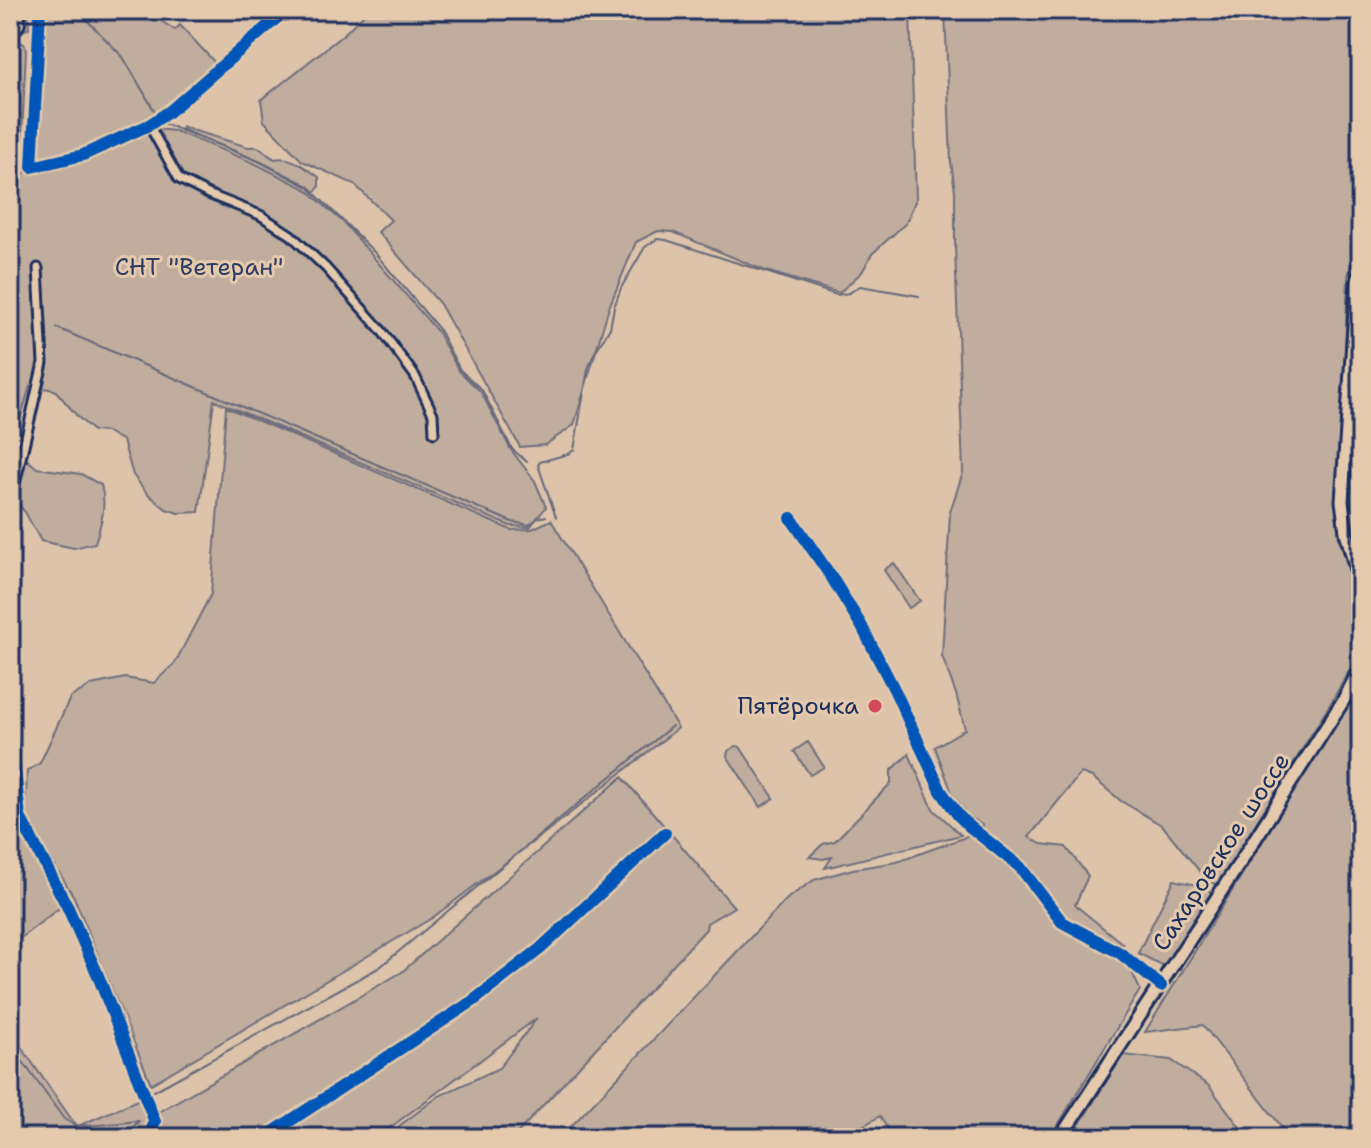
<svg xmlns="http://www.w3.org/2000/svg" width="1371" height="1148" viewBox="0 0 1371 1148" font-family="'Shantell Sans',sans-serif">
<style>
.green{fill:#c0ad9d;stroke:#6e6e7e;stroke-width:2}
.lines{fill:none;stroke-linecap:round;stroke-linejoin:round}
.stream{stroke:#65697b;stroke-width:2}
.street-casing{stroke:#1b2f5e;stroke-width:13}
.secondary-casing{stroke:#1b2f5e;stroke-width:17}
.street{stroke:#e4c9ac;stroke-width:7}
.secondary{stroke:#e4c9ac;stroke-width:11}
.cycleway-casing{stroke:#e4c9ac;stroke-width:17}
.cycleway{stroke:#0057b8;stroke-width:12}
.poi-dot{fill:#d1495b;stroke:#e4c9ac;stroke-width:3}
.labels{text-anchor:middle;stroke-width:6;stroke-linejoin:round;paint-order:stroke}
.park-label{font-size:24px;fill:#2c3c64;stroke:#e4c9ac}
.poi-label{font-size:24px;fill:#1b2f5e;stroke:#e4c9ac;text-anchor:end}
.street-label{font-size:24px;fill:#1b2f5e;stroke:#e4c9ac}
</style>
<rect width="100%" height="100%" fill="#dcc3a9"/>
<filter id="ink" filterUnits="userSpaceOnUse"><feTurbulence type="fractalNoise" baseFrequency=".0125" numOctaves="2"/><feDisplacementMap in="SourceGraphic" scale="16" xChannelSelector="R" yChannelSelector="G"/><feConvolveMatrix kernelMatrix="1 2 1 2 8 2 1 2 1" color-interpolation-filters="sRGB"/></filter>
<g filter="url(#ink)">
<path class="green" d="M10,10H28L29,28L12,37L24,44L26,49L21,160L10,162Z
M44,10H144L175,30L180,25L217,65L151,122L82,153L43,163L36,153Z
M368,10H910L916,199L906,223L872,254L862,272L839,293L763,270L673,232L658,231L636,242L609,307L574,425L545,445L520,447L440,304L378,232L391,220L354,184L302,161L264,121L261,100L344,34Z
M945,10H1361V229L1348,276L1342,422L1336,507L1339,540L1360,601L1361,649L1332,701L1218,886L1205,878L1163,826L1121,801L1092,777L1081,773L1029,837L1041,844L1066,847L1088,876L1075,905L1123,944L1119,959L1132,972L1140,990L1050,1138H893L880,1116L842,1138H560L788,898L814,880L853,869L897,862L963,838L983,826L968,815L952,793L935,747L965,729L956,694L942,656L950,512L963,472L955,247V191L951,162Z
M182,127L248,147C266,145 261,153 275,159C292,155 305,168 319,177V187L315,192L309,186L259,161L181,129Z
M155,129L175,131L254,163L306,189L344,223L437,331L459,371L481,392L511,450L535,481L546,507L530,527L510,526L214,400L199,512L179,513L166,509L147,493L133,475L123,441L107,432L93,431L78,417L55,390L30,386L12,447L37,468L81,474L101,485C107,505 101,524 95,543L74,548L41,541L25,512L10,494V175L69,165Z
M1361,326V565L1349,523L1348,499Z
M226,407L511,530L532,529L551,520L678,728L554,826L432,918L151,1084L74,897L25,817L27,771L40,763L70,698L91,685L125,678L154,683L175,663L211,594Z
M894,563L920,601L909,608L884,570Z
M1361,692V1138H1290L1203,1025L1145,1032L1344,709Z
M808,742L824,767L810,775L794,751Z
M736,746L740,747L774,798L761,807L727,756L728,751Z
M909,754L933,809L961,835L825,868L832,857L823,859L809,857L823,844L835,841L891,783V771Z
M622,777L734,907L707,923L706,929L513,1138H383L439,1096L499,1068L537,1018L376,1138H164L155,1114L402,972Z
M10,783L19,821L62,906L10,946Z
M1174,880C1187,884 1205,883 1213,895L1167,965H1161L1138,953Z
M17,1041L72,1120L78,1126L142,1098L158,1138H10V1046Z
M1123,1055L1171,1060L1209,1086L1248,1138H1071Z"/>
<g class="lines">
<path class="stream" d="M77,10L123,57L154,110
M165,124L258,161L308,187L343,221L374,252L438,328L460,370L482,390L512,449L527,462
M57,328L512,522L529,525L538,518L546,516
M556,517L538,465L540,462L568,454L574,450L588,369L594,354L610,328L614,307L621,288L645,247L657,239L666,240L837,295L849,293L860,286L919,296
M13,1048L64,1119L76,1126L99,1125L139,1121L122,1138
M154,1091L380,967L672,726"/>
<defs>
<path id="street" d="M40,10L32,167L83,155L149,125L170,111L286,10
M269,10L280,15
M17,29L20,25L21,10
M149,125L179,179L208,194L260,215L291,235L326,268L382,331L415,376L433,414L434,433
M10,506L43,363L38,268
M791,518L832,578L861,625L895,691L941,791L958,815L969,826L1020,867L1062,922L1120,953L1161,986
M10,723L20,817L68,908L97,973L155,1122L152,1126L158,1138
M264,1138L473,1001L540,949L665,833"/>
<path id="secondary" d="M1361,269L1357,284L1342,501L1346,532L1361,588
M1060,1138L1239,864L1343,701L1361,667"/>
</defs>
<use href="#street" class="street-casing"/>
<use href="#secondary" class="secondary-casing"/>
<use href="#street" class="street"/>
<use href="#secondary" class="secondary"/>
<defs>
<path id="cycleway" d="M40,10L32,167L83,155L149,125L170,111L286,10
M791,518L832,578L861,625L895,691L941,791L958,815L969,826L1020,867L1062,922L1120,953L1161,986
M10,723L20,817L68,908L97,973L155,1122L152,1126L158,1138
M264,1138L473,1001L540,949L665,833"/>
</defs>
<use href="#cycleway" class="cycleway-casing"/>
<use href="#cycleway" class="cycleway"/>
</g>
</g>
<circle class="poi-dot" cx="875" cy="706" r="8"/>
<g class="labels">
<g class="park-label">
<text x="199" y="275">СНТ "Ветеран"</text>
</g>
<g class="poi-label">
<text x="859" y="714">Пятёрочка</text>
</g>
<g class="street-label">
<text transform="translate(1221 852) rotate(-57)" y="8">Сахаровское шоссе</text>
</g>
</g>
<rect width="1371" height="1148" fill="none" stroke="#e4c9ac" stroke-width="40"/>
<rect x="20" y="20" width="1331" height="1108" fill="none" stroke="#1b2f5e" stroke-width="3" filter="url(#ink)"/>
</svg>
